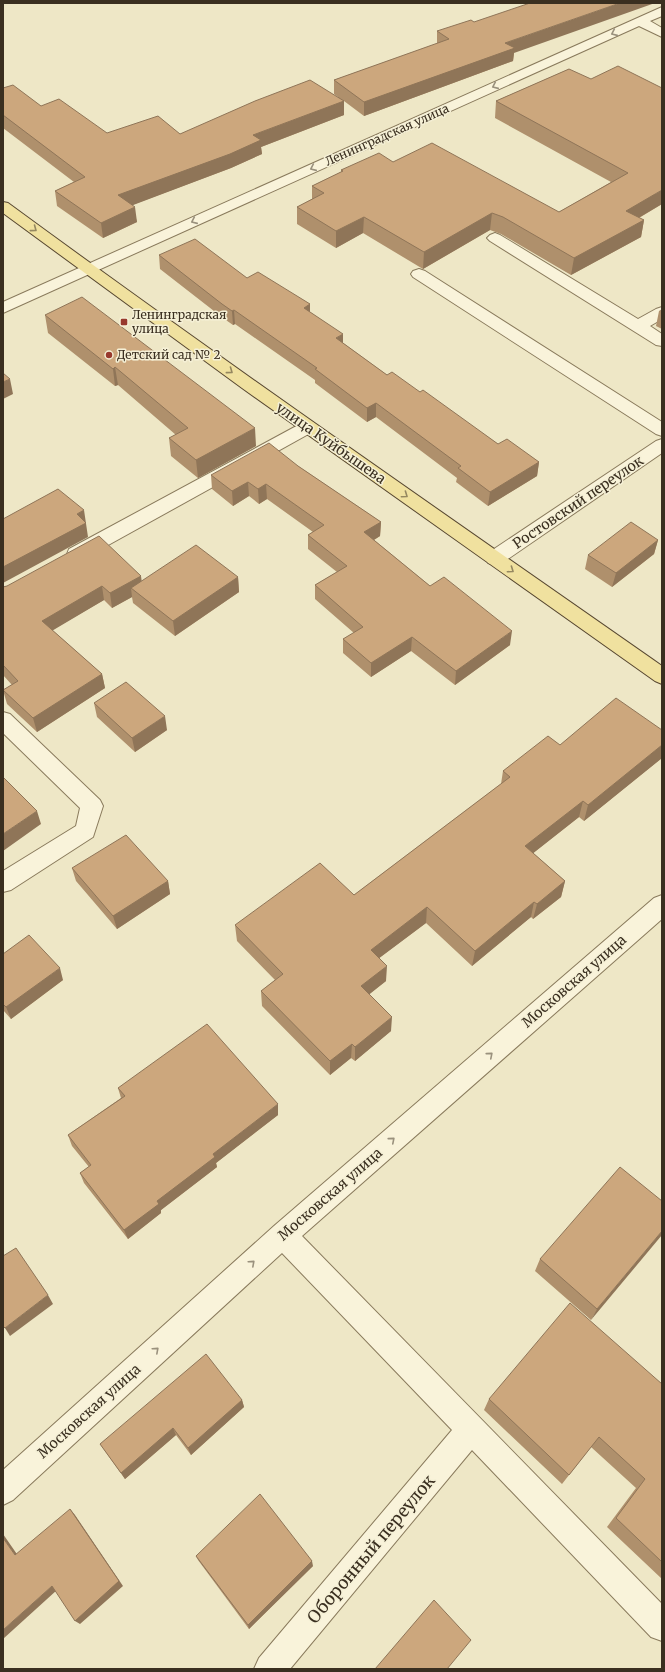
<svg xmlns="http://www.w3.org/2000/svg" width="665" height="1672" viewBox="0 0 665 1672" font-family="Merriweather,serif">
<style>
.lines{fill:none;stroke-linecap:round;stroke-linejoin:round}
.minor-casing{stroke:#897a5c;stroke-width:2}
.major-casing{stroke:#574730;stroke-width:2}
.minor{fill:#f9f3da;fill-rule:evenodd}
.major{fill:#f0e19f;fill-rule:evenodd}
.wall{fill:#af906c}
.shaded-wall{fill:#8f7558}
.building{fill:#cca77d;stroke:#8f7558}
.oneway{stroke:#9a917d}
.oneway2{stroke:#958860}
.poi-dot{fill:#98392d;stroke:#f5f0d6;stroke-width:1.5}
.labels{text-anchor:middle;stroke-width:3;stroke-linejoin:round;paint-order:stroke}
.far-street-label{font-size:12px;fill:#3a2f20;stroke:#f5f0d6}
.far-poi-label{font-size:12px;fill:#3a2f20;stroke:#f5f0d6;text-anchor:start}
.street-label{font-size:14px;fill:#3a2f20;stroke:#f5f0d6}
.near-street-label{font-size:17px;fill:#3a2f20;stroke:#f5f0d6}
</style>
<rect width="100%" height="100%" fill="#eee7c6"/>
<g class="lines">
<defs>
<path id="minor" d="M662,7V16L650,21L662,28V37L639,26L3,313V302Z
M495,233L500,235L638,319L656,309L662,307V319L650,326L662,334V346L656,345L490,241L487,238L490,235Z
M419,269L425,271L662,422V436L656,434L413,277L411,274L413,271Z
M308,421L314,423L317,427L314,431L83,559L76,561L69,559L67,554L69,549L302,423Z
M662,439V453L502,563L495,565L488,563L486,558L488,553L656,441Z
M3,712L10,714L100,800L103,806L93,837L11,890L3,892V871L76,826L80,808L3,733Z
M662,895V919L302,1236L662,1604V1641L651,1637L472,1450L290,1669H254L259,1658L452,1430L282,1253L13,1500L3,1505V1470L274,1226L654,898Z"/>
<path id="major" d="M3,202L8,203C223,361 443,513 662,666V684L655,681L242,388L3,213Z"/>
</defs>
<use href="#minor" class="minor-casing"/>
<use href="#major" class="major-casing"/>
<use href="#minor" class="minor"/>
<use href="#major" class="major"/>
</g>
<path class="wall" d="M437,31L514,53L513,61L364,116L344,101V115L261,147L262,154L231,168L132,205L137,222L103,238L57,206L55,191L74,182L3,128V88L41,106L107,133L180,134L338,97L334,94V80L437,44Z
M569,69L662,204L639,218L644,220L641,237L571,275L501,234L490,230L423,269L363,233L336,248L297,224V207L312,199V186L341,172V170L393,162L559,212L611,182L495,118L496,101Z
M159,255L247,278L310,304V312L343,343L387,375L420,392L498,444L539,462L537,476L488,506L456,482L457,478L376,417L367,422L315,383V380L235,324L233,325L223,318L160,269Z
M662,309V329L656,326L659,311Z
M45,315L256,446L198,478L171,456L169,438L176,435L118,385L115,386L48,333Z
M298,466L381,522L380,536L374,540L430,586L510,645L455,685L411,651L371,677L343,653V639L354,633L315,599V585L337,572L308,549V535L313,532L267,499L259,504L249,496L233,506L212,489L211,475Z
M658,540L654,554L612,587L585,569L588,555Z
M141,576V581L238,577L239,592L175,636L133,603L132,597L112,608L104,600L52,630L102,674L105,688L37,732L7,704L3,690L12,685L3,675V587Z
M94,703L167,730L135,752L97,717Z
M662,730V758L584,821L579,817L533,853L565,881L561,897L533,919L531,917L472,966L426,923L379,958L386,981L369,994L391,1031L355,1061L351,1058L330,1075L262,1006L261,991L275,980L237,941L235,925L354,895L501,784L503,771L560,745Z
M72,868L168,881L170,894L117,929L76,881Z
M3,954L63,980L11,1019L3,1010Z
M118,1088L278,1115L216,1163L217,1167L161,1210V1213L128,1239L84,1183L80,1173L89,1167L72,1146L68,1135L121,1098Z
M662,1201L591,1320L535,1271L540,1259Z
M662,1384V1579L607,1527L636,1488L591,1447L562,1484L484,1410L489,1399Z
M242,1400L244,1407L191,1455L176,1435L125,1479L100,1444Z
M196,1556L313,1566L249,1629L198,1560Z"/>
<path class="shaded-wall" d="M620,3H655L514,53L513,61L364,116V102L505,43Z
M344,101V115L261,147L262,154L231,168L120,210L118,195L253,135Z
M662,190V204L623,227L626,211Z
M135,207L137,222L103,238L101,223Z
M492,213L490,230L423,269L424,252Z
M364,217L363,233L336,248V231Z
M644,220L641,237L571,275L574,258Z
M310,304V318L304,308Z
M234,310L235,324L233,325L232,311Z
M343,334V348L336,338Z
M115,367L118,385L115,386L113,369Z
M10,379L13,394L3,399V382Z
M376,403V417L367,422V408Z
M255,428L256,446L198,478L196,460Z
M539,462L537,476L488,506L490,492Z
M248,482L249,496L233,506L232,491Z
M266,484L267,499L259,504L258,489Z
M84,510L88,537L3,583V567L77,514Z
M381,522L380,536L364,546V532Z
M658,540L654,554L612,587L616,573Z
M141,576L143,591L131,588L132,597L112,608L110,593Z
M238,577L239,592L175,636L173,621Z
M102,586L104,600L45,635L42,621Z
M512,631L510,645L455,685L456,671Z
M412,637L411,651L371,677V663Z
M102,674L105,688L37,732L33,718Z
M165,716L167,730L135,752L132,738Z
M662,745V758L584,821L588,805Z
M583,801L579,817L522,862L525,846Z
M37,811L41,824L3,851V834Z
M168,881L170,894L117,929L113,916Z
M565,881L561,897L533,919L537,904Z
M534,902L531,917L472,966L475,951Z
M427,907L426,923L370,965L371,950Z
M387,966L386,981L361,1001V986Z
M60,968L63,980L11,1019L6,1007Z
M392,1017L391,1031L355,1061V1047Z
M352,1044L351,1058L330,1075V1061Z
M278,1104V1115L216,1163L217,1167L161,1210V1213L128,1239L124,1230L157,1201L213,1154Z
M662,1231V1235L591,1320L597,1309Z
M48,1295L53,1304L10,1336L5,1328Z
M242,1400L244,1407L191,1455L188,1448Z
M173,1428L176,1435L125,1479L121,1473Z
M70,1509L75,1515L123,1586L80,1624L75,1621Z
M3,1534L21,1560L15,1555L3,1538Z
M312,1561L313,1566L249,1629L248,1625Z
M52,1586L57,1590L3,1639V1630Z"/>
<path class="building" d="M530,3H620L505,43L515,48L364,102L334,80L449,39L437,31L471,20L474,22Z
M618,66L662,88V190L626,211L644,220L574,258L503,217L492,213L424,252L364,217L336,231L297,207L324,193L312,186L343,171L341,170L379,153L393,162L432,143L559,212L628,173L496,101L569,69L591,79Z
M310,80L344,101L253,135L261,140L230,154L118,195L135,207L101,223L55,191L85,177L3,115V88L13,85L41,106L59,99L107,133L158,116L180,134L255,101Z
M195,239L247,278L258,272L310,304L304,308L343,334L336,338L387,375L392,372L420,392L423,390L498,444L507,439L539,462L490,492L458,468L461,466L376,403L367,408L315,369L317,368L234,310L232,311L222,304L159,255Z
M82,297L255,428L196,460L169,438L188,428L115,367L113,369L45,315Z
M3,373L10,379L3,382Z
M269,443L298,466L381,522L364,532L430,586L444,577L512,631L456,671L412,637L371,663L343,639L363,627L315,585L347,566L308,535L324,525L266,484L258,489L248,482L232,491L211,475Z
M58,489L84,510L77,514L86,523L3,567V519Z
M631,522L658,540L616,573L588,555Z
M99,536L141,576L110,593L102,586L42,621L102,674L33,718L3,690L18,681L3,665V587L7,586Z
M196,545L238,577L173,621L131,588Z
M126,682L165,716L132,738L94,703Z
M616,698L662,730V745L588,805L583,801L525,846L565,881L537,904L534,902L475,951L427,907L371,950L387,966L361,986L392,1017L355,1047L352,1044L330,1061L261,991L283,974L235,925L320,863L354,895L510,777L503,771L548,736L560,745Z
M3,777L37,811L3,834Z
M126,835L168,881L113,916L72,868Z
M29,935L60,968L6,1007L3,1004V954Z
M207,1024L278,1104L213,1154L215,1157L157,1201L159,1204L124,1230L80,1173L91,1165L68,1135L125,1096L118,1088Z
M620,1167L662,1201V1231L597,1309L540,1259Z
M16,1248L48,1295L5,1328L3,1326V1256Z
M570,1303L662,1384V1562L616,1518L645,1479L599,1437L569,1475L489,1399Z
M206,1354L242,1400L188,1448L173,1428L121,1473L100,1444Z
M260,1494L312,1561L248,1625L196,1556Z
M70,1509L119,1581L75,1621L52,1586L3,1630V1538L15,1555Z
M434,1600L471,1640L447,1669H375Z"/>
<defs><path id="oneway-chevron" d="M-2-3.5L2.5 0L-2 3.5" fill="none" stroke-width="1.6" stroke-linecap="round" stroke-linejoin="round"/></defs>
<g class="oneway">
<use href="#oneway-chevron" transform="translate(614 33) rotate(156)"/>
<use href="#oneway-chevron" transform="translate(495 86) rotate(156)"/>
<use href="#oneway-chevron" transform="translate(313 168) rotate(156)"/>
<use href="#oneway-chevron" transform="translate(194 221) rotate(156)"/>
<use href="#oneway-chevron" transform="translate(490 1055) rotate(-41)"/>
<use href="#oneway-chevron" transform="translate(392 1140) rotate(-41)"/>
<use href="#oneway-chevron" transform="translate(252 1263) rotate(-42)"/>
<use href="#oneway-chevron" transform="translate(156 1350) rotate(-42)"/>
</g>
<g class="oneway2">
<use href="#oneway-chevron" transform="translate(34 229) rotate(37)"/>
<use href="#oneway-chevron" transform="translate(230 371) rotate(36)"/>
<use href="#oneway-chevron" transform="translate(405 495) rotate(35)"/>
<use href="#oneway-chevron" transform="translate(511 570) rotate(35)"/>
</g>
<g class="poi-dot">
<rect x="120" y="318" width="8" height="8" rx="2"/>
<circle cx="109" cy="355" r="4"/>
</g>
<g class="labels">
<g class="far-street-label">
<text transform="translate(387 135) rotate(-24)" y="4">Ленинградская улица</text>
</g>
<g class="far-poi-label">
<text x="132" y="319">Ленинградская<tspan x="132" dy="14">улица</tspan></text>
<text x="117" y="359">Детский сад № 2</text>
</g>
<g class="street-label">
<text transform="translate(331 443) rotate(35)" y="5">улица Куйбышева</text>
<text transform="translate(578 502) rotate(-34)" y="5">Ростовский переулок</text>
<text transform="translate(574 981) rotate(-41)" y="5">Московская улица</text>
<text transform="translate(330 1194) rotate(-41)" y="5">Московская улица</text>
<text transform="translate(89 1411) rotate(-42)" y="5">Московская улица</text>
</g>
<g class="near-street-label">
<text transform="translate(371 1549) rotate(-50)" y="6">Оборонный переулок</text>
</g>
</g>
<rect width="665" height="1672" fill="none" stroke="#3a2f20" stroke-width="8"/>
</svg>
